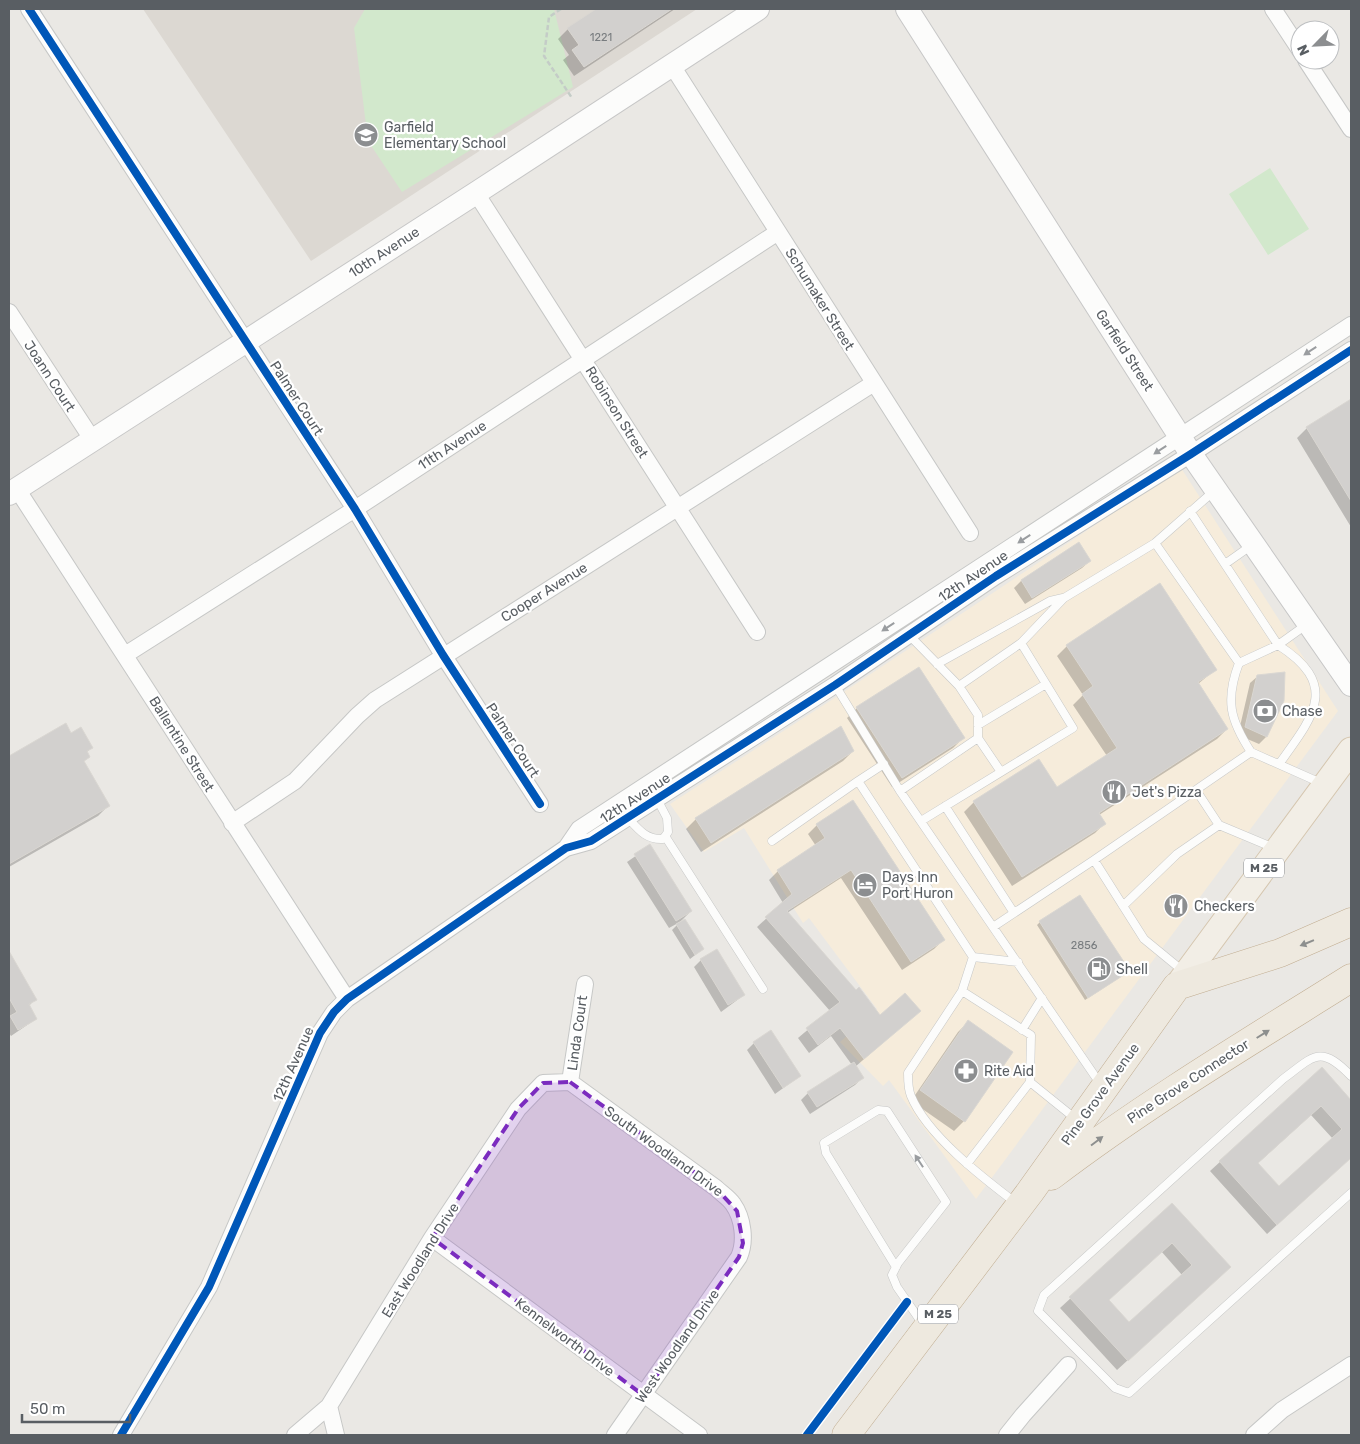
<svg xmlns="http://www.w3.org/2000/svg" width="1360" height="1444" viewBox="0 0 1360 1444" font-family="Rubik,sans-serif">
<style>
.commercial{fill:#f6ecdb}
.education{fill:#dcd8d2}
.green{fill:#d2e8cc}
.shadow{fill:#0003;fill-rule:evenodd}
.building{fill:#d2d0ce;stroke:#dad7d2;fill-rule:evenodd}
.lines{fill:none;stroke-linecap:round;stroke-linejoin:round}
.lane-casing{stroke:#c6c7c6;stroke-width:9}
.street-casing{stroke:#c6c7c6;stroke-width:18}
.secondary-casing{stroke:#c7c7c7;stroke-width:24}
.primary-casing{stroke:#d5c6af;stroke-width:27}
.highway-casing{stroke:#c1ad91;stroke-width:29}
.path{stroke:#c4ccc7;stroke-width:2.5;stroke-dasharray:5 2.5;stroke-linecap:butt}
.lane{stroke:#fcfcfb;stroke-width:8}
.street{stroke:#fcfcfb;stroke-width:16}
.secondary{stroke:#fcfcfb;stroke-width:22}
.primary{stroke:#f2eee6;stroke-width:25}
.highway{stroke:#eee9df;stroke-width:28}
.cycleway-casing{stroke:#fff;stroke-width:11}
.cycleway{stroke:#0057b8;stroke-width:8}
.oneway{fill:#9a9da0}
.oneway2{fill:#8d8f8e}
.marked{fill:#7b2cbf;fill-opacity:0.2;stroke:#7b2cbf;stroke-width:4;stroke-dasharray:10 6;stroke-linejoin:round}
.labels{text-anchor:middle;stroke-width:4.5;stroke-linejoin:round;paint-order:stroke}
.number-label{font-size:11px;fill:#787c7f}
.shield{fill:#fff;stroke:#8b8e92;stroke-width:1}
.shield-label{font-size:12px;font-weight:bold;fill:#595e63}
.poi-label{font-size:14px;fill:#595e63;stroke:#fff;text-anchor:start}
.street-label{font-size:14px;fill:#595e63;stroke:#fff}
</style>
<rect width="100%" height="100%" fill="#eae8e4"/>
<path class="commercial" d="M1181,468L1338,711L976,1199L889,1080L883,1086L840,1042L877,1009L809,918L803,923L744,828L704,852L670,804L830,701Z"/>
<path class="education" d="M143,9H697L311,261Z"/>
<path class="green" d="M365,9H554L573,87L402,192L368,141L354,28Z
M1270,168L1309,229L1268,255L1229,194Z"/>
<path class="shadow" d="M598,9H675L574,76L563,60L569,55L558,39L568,29Z
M1351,401V527L1297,438L1307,428Z
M1090,561L1082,568L1025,604L1014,588L1021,581Z
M1067,646L1216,669L1198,684L1227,729L1217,739L1099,815L1104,824L1095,833L1012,886L964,812L974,802L1056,789L1107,756L1073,705L1083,695L1057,656Z
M1258,676L1283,701L1266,737L1259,744L1238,735L1250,683Z
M857,708L963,738L953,748L892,787L847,718Z
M65,725L71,735L92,747L86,753L89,757L83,762L108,806L98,816L9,867V758Z
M853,751L843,761L701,852L686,829L696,819Z
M817,825L943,940L934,949L902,970L841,878L787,913L879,1016L910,1019L855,1067L862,1078L855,1085L810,1114L801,1100L808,1093L852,1065L831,1036L809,1053L798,1038L830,1011L757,927L783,903L769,880L778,871L816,846L808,834Z
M650,846L691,911L680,922L669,928L627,862Z
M1040,922L1125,974L1085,1000L1037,925Z
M679,923L703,949L690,959L672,930Z
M9,954L35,999L29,1006L36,1019L11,1036L9,1033Z
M701,960L744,995L721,1012L694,967Z
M968,1022L964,1121L954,1131L911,1101L958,1032Z
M754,1043L800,1076L775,1094L747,1050Z
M1322,1069L1351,1101V1157L1267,1234L1210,1171ZM1311,1115L1333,1139L1279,1188L1257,1164Z
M1172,1205L1219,1277L1117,1370L1060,1308ZM1161,1251L1182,1275L1129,1324L1108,1300Z"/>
<path class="building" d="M596,9H672L584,67L572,50L579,45L567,28Z
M1351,399V501L1306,427Z
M1079,542L1091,561L1032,598L1021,580Z
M1160,583L1217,670L1198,682L1228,729L1099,813L1106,824L1022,877L973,801L1039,759L1057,787L1117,748L1082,694L1093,686L1066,645Z
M919,667L965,738L902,778L856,707Z
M1285,672L1284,701L1267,737L1245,727L1257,675Z
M66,723L71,733L81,727L93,748L87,751L90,757L84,761L110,806L9,864V756Z
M841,726L854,751L711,843L695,818Z
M853,800L945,940L911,962L851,870L787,911L856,990L859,987L880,1015L905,993L921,1011L864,1059L840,1028L818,1045L806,1028L840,1002L765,917L792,894L777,870L825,838L816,824Z
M650,844L692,911L676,921L634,854Z
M1080,895L1130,971L1088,998L1039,921Z
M685,919L704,949L695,955L676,924Z
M717,949L745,995L728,1005L700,959Z
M9,951L37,1000L29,1004L37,1019L18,1030L10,1016L17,1012L9,998Z
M968,1020L1013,1052L965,1122L920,1090Z
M771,1030L801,1076L783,1088L753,1042Z
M854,1062L864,1078L817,1107L807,1092Z
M1322,1067L1351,1100V1158L1277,1225L1219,1161ZM1321,1106L1342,1129L1279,1186L1258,1163Z
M1172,1203L1231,1267L1128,1361L1069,1297ZM1172,1243L1192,1265L1129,1322L1109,1300Z"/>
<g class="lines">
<defs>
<path id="lane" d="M1190,511L1278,645C1341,685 1313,717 1279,764
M1155,543L1239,663
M1225,564L1252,545
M909,635L959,686
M937,664L1050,601L1063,598
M835,685L900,791L1101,1085
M978,725L1046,684
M978,738L1001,772
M1251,752C1230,720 1225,700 1239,663L1278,645L1306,625
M884,764L858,781L973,957L962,991
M1196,790L1219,825
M900,791L978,738V715L959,686L1021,643L1064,598L1155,543L1214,491
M945,806L1014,913
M628,818C638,829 646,840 663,839L668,832L667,818L657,799
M921,821L1073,728L1021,643
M665,836L763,989
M772,841L858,781
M1094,860L1251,752L1321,783
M1123,906L1177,854L1219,825L1274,848
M993,927L1094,860L1144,939L1183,971
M973,957L1018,962
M1022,1030L1042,998
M1351,1076C1320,1044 1314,1056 1283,1079L1044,1295L1038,1311L1115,1388L1129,1393L1351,1193
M1030,1082L1077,1120
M967,1164L1030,1082L1031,1035L962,991L908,1073C908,1080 908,1089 911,1096C927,1135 983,1178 1016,1203
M896,1267L826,1153L824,1143L878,1110L887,1111L946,1202L898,1263L892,1275L897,1287L924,1326"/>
<path id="street" d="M29,9L355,509L443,655L540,804
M1273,9L1300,50
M1306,60L1351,129
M671,64L970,533
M476,193L757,632
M9,312L92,439
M17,489L347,999
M125,655L355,509L778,232
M232,823L295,781L357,716L375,700L874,383
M566,848L579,829L1351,325
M570,1082L585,984
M432,1238L699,1435
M329,1406L336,1435
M121,1435L209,1287L320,1033L334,1012L347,999L566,848L591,841L835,685L996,576L1191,454L1351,350
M295,1435L329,1406L432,1238L518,1109L543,1083L570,1082L716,1188C721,1193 729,1198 733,1204C743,1218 746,1241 739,1257L615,1435
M1007,1435L1023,1415L1068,1365
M1254,1435L1282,1410L1351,1365"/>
<path id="secondary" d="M907,9L1191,454L1351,685
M9,494L476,193L758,9"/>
<path id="primary" d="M1177,986L1351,750"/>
<path id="highway" d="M1051,1176C1147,1103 1249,1042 1351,978
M846,1435L1030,1192L1177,986L1280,953L1351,922"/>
</defs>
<use href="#lane" class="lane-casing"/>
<use href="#street" class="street-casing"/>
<use href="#secondary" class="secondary-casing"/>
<use href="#primary" class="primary-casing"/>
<use href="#highway" class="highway-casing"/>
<path class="path" d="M561,9L549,17L544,56L572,98"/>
<use href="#lane" class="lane"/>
<use href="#street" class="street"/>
<use href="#secondary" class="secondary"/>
<use href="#primary" class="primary"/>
<use href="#highway" class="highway"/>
<defs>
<path id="cycleway" d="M29,9L355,509L443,655L540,804
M121,1435L209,1287L320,1033L334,1012L347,999L566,848L591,841L835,685L996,576L1191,454L1351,350
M807,1435L907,1302"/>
</defs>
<use href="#cycleway" class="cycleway-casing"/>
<use href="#cycleway" class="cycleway"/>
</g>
<defs><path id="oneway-solid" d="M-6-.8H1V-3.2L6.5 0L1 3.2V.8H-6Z" transform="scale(1.25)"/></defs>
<g class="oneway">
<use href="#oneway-solid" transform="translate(1310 351) rotate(147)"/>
<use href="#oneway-solid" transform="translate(1160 450) rotate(147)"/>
<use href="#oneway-solid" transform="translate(1024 539) rotate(147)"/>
<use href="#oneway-solid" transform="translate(888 627) rotate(147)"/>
<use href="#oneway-solid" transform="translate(919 1161) rotate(-123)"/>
</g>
<g class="oneway2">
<use href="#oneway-solid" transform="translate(1307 943) rotate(158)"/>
<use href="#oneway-solid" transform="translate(1263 1034) rotate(-32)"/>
<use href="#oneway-solid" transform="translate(1097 1141) rotate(-37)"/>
</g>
<path class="marked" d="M570,1082L716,1188L737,1211L743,1243L739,1257L643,1395L432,1238L518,1109L543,1083Z"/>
<defs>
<symbol id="school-disc" viewBox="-11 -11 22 22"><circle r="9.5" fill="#8c8e90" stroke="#fff"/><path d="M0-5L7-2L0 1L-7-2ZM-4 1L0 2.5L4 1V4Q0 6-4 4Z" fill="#fff"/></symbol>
<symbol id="bank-disc" viewBox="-11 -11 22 22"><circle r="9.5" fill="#8c8e90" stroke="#fff"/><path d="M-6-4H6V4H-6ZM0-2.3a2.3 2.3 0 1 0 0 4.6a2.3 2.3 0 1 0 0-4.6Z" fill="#fff"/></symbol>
<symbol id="restaurant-disc" viewBox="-11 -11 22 22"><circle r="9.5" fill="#8c8e90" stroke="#fff"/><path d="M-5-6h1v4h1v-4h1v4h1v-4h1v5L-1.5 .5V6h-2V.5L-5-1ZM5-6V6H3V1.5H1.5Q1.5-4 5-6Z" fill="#fff"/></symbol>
<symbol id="hotel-disc" viewBox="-11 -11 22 22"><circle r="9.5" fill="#8c8e90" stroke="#fff"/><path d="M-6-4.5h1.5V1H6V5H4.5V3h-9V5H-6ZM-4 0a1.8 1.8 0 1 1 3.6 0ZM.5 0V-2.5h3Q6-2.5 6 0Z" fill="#fff"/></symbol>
<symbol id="fuel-disc" viewBox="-11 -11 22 22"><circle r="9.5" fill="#8c8e90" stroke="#fff"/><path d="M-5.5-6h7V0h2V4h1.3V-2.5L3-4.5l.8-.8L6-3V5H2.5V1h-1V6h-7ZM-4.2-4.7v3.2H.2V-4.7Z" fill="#fff"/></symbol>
<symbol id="pharmacy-disc" viewBox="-11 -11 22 22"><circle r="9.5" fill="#8c8e90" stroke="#fff"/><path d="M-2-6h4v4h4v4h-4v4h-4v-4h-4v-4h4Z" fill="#fff"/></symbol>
</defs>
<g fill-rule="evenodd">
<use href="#school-disc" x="352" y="121" width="28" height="28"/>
<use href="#bank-disc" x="1251" y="697" width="28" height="28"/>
<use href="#restaurant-disc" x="1100" y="778" width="28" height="28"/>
<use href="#hotel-disc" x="851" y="871" width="28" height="28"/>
<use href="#restaurant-disc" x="1162" y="892" width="28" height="28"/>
<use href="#fuel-disc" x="1085" y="955" width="28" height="28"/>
<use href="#pharmacy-disc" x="952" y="1057" width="28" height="28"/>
</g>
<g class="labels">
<g class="number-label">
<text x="601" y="41">1221</text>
<text x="1084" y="949">2856</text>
</g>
<g class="shield">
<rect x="1244" y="858.5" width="40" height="19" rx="4"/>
<rect x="918" y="1304.5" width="40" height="19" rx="4"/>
</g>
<g class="shield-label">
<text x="1264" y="872">M 25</text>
<text x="938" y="1318">M 25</text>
</g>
<g class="poi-label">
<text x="384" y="132">Garfield<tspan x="384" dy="16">Elementary School</tspan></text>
<text x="1282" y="716">Chase</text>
<text x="1132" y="797">Jet's Pizza</text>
<text x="882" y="882">Days Inn<tspan x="882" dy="16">Port Huron</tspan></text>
<text x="1194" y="911">Checkers</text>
<text x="1116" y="974">Shell</text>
<text x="984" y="1076">Rite Aid</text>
</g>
<g class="street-label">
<text transform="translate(384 252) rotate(-33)" y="5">10th Avenue</text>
<text transform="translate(820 299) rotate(58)" y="5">Schumaker Street</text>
<text transform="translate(1125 350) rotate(57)" y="5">Garfield Street</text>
<text transform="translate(50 376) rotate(57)" y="5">Joann Court</text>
<text transform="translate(297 398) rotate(57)" y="5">Palmer Court</text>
<text transform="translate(617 412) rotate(58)" y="5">Robinson Street</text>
<text transform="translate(452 445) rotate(-33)" y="5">11th Avenue</text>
<text transform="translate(973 576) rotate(-34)" y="5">12th Avenue</text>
<text transform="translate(544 592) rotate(-32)" y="5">Cooper Avenue</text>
<text transform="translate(513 740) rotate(57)" y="5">Palmer Court</text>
<text transform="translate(182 744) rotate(58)" y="5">Ballentine Street</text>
<text transform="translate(635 798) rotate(-33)" y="5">12th Avenue</text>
<text transform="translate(577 1033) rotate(-82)" y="5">Linda Court</text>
<text transform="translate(293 1064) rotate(-66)" y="5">12th Avenue</text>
<text transform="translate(1188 1081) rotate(-33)" y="5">Pine Grove Connector</text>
<text transform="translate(1100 1094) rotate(-54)" y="5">Pine Grove Avenue</text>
<text transform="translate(664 1151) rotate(36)" y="5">South Woodland Drive</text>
<text transform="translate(420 1260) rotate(-58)" y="5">East Woodland Drive</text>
<text transform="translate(565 1337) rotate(37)" y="5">Kennelworth Drive</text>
<text transform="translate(677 1346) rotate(-55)" y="5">West Woodland Drive</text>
</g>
</g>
<rect width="1360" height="1444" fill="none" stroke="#595e63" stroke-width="20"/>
<g transform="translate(1315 45) rotate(246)"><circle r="24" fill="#ffffff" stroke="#bdbfc1"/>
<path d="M0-4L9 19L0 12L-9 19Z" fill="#8c8e90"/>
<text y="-8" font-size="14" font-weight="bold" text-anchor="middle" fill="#595e63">N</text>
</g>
<path d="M22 1414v8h108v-8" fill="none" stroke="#595e63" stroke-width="2.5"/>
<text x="30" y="1414" font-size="15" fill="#595e63" stroke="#ffffff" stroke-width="4" paint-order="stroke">50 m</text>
</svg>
